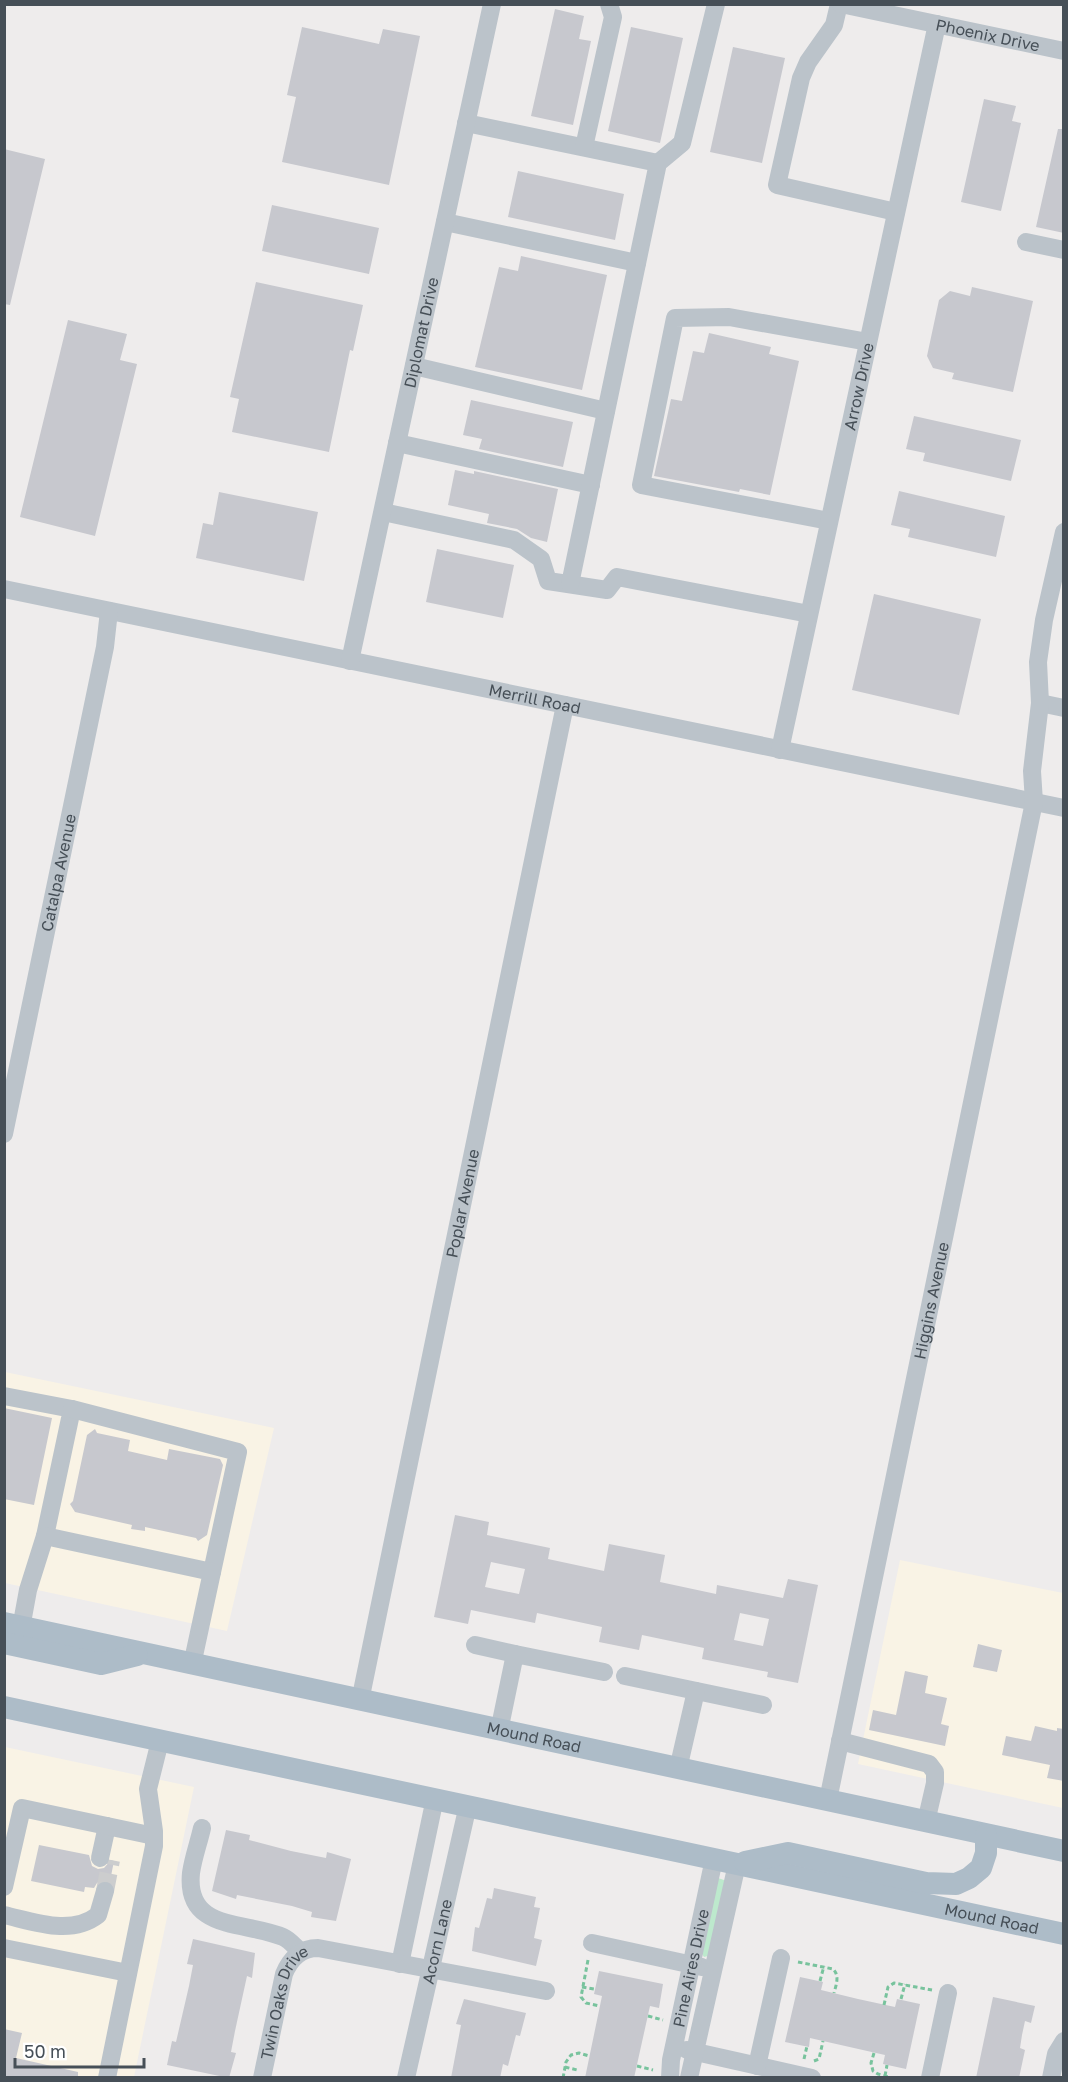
<svg xmlns="http://www.w3.org/2000/svg" width="1068" height="2082" viewBox="0 0 1068 2082" font-family="'Golos Text',sans-serif">
<style>
.commercial{fill:#f9f3e5}
.green{fill:#bde9cd}
.building{fill:#c7c8ce;fill-rule:evenodd}
.lines{fill:none;stroke-linecap:round;stroke-linejoin:round}
.minor-tunnel{stroke:#cccdce;stroke-width:18;stroke-dasharray:18 9;stroke-linecap:butt}
.path{stroke:#78c39d;stroke-width:3;stroke-dasharray:4.5 3;stroke-linecap:butt}
.minor{stroke:#bbc3ca;stroke-width:18}
.major{stroke:#adbcc8;stroke-width:22}
.labels{text-anchor:middle;stroke-width:5;stroke-linejoin:round;paint-order:stroke}
.street-label{font-size:16px;fill:#464f57;stroke:#fff}
</style>
<rect width="100%" height="100%" fill="#eeecec"/>
<path class="commercial" d="M5,1372L274,1428L227,1631L5,1583Z
M900,1560L1063,1593V1808L858,1764Z
M5,1747L194,1787L134,2077L5,2078Z"/>
<path class="green" d="M718,1878L724,1880L726,1882L708,1956L704,1957L702,1954Z"/>
<path class="building" d="M555,9L584,16L579,39L591,41L573,125L531,116Z
M302,27L379,44L383,29L420,36L389,185L282,162L296,97L287,95Z
M631,27L683,38L660,143L608,131Z
M733,47L785,58L762,163L710,152Z
M984,99L1016,106L1012,121L1021,123L1001,211L961,202Z
M1058,129H1064V233L1036,227Z
M4,149L45,159L10,305L4,304Z
M518,171L624,194L615,240L508,217Z
M272,205L379,228L369,274L262,251Z
M521,256L607,275L582,390L475,367L499,267L518,271Z
M256,282L363,305L353,351L350,350L329,452L232,432L239,399L230,397Z
M972,287L1033,301L1013,392L952,379L954,373L933,368L927,356L939,300L950,291L970,296Z
M68,320L127,334L120,360L137,364L95,536L20,517Z
M709,333L771,347L769,354L799,361L770,495L740,489L739,492L654,476L671,399L682,401L693,351L704,353Z
M471,400L573,422L563,467L479,449L482,439L463,435Z
M914,416L1021,440L1011,481L923,461L925,453L906,449Z
M455,470L474,474V471L558,489L547,542L531,538L517,529L487,523L489,514L448,505Z
M899,491L1005,516L996,557L908,537L910,529L891,525Z
M219,492L318,512L304,581L196,558L203,523L213,525Z
M437,549L514,565L503,618L426,602Z
M874,594L981,619L959,715L852,690Z
M4,1408L52,1418L34,1505L4,1499Z
M95,1429L97,1433L130,1440L128,1451L167,1460L169,1449L220,1459L223,1465L207,1535L198,1541L196,1538L145,1527V1531L131,1529L132,1525L75,1512L70,1504L73,1501L87,1435Z
M455,1515L489,1522L487,1535L550,1548L548,1559L604,1571L609,1544L665,1555L660,1582L716,1594L717,1585L783,1598L788,1579L818,1585L798,1683L767,1677L768,1672L702,1659L704,1648L642,1635L639,1650L599,1642L602,1627L537,1613L535,1623L471,1610L468,1624L434,1617ZM491,1562L525,1569L519,1594L485,1587ZM740,1613L769,1619L763,1646L734,1640Z
M978,1644L1002,1650L997,1672L973,1667Z
M905,1671L928,1676L925,1693L947,1698L941,1724L949,1726L945,1746L869,1730L873,1710L896,1715Z
M1035,1726L1057,1731V1728L1064,1729V1781L1047,1778L1050,1765L1002,1755L1006,1736L1031,1741Z
M226,1830L250,1835L249,1840L291,1851L326,1858L327,1852L351,1859L336,1921L311,1917L312,1912L292,1906L237,1895L236,1899L212,1891Z
M39,1845L89,1855L92,1866L98,1869L104,1868L111,1860L114,1861L110,1881L102,1880L97,1883L94,1888L85,1887L84,1892L31,1881Z
M494,1888L536,1897L534,1907L540,1908L534,1938L542,1940L536,1966L472,1951L475,1927L479,1928L487,1898L492,1899Z
M193,1939L255,1953L252,1978L247,1976L235,2031L231,2052L236,2053L229,2078L167,2065L172,2041L176,2042L189,1986L193,1965L187,1964Z
M599,1971L663,1984L659,2008L650,2006L634,2078H585L602,1996L594,1994Z
M800,1977L823,1982L821,1990L858,1999L895,2007L897,1999L920,2004L906,2069L883,2064L885,2055L823,2041L810,2038L809,2047L785,2042Z
M993,1997L1035,2006L1031,2023L1025,2021L1022,2035L1020,2048L1025,2050L1019,2078H976Z
M464,1999L526,2013L520,2036L516,2035L508,2066L503,2064L500,2078H451L461,2025L456,2024Z
M4,2029L22,2033L16,2058L78,2072V2078H4Z"/>
<g class="lines">
<path class="minor-tunnel" d="M105,1891L111,1860"/>
<path class="path" d="M588,1960L581,1997L586,2003L600,2006
M798,1962L833,1969C840,1976 836,1985 834,1993
M820,1981L824,1966
M582,1987L594,1989
M901,1999L905,1984
M884,2005L888,1987L894,1983L932,1990
M648,2016L663,2020
M874,2053L871,2063L873,2071L878,2074L892,2078
M804,2059L807,2046
M814,2061L819,2059L823,2041
M637,2066L653,2070
M565,2067L577,2070
M885,2076L887,2065
M563,2078L566,2062L571,2055L579,2053L589,2056"/>
<g class="minor">
<path d="M839,4L834,25L808,62L801,78L777,185L896,212"/>
<path id="s1" d="M841,4L1064,51"/>
<path d="M466,123L658,163"/>
<path d="M584,147L613,17L609,4"/>
<path d="M445,222L637,263"/>
<path d="M1026,242L1064,250"/>
<path d="M414,366L606,411"/>
<path d="M397,443L591,485"/>
<path d="M383,512L514,540L541,559L548,581L607,590L617,577L809,614"/>
<path d="M829,521L641,485L675,318L729,317L868,342"/>
<path d="M570,584L658,163L682,143L716,4"/>
<path id="s2" d="M4,589L1064,808"/>
<path id="s3" d="M350,661L492,4"/>
<path d="M1040,703L1064,708"/>
<path id="s4" d="M780,750L937,24"/>
<path id="s5" d="M4,1134L105,647L109,611"/>
<path d="M4,1396L72,1409L45,1536"/>
<path d="M72,1409L238,1452L212,1572"/>
<path d="M19,1639L28,1590L45,1536L212,1572L192,1665"/>
<path d="M475,1645L515,1654"/>
<path d="M625,1676L763,1705"/>
<path id="s6" d="M360,1701L565,705"/>
<path d="M499,1731L515,1654L604,1672"/>
<path d="M840,1741L929,1764L935,1772V1783L926,1822"/>
<path d="M678,1769L696,1691"/>
<path id="s7" d="M828,1800L1034,802L1032,771L1040,703L1038,662L1044,620L1064,532"/>
<path d="M202,1828C199,1842 193,1858 191,1873C185,1932 246,1921 283,1937C290,1940 295,1947 301,1952"/>
<path d="M100,1858L107,1826"/>
<path d="M4,1887L22,1808L154,1836"/>
<path d="M4,1915C35,1922 71,1936 98,1915L105,1891"/>
<path d="M592,1943L702,1967"/>
<path d="M4,1948L128,1973"/>
<path d="M400,1964L435,1798"/>
<path d="M687,2050L812,2078"/>
<path d="M757,2066L781,1958"/>
<path d="M107,2078L154,1846V1831L148,1789L160,1741"/>
<path id="s8" d="M262,2078L284,1974C290,1959 301,1948 318,1948C394,1963 470,1976 546,1991"/>
<path id="s9" d="M406,2078L468,1805"/>
<path id="s10" d="M670,2078L671,2060L714,1859"/>
<path d="M689,2078L737,1864"/>
<path d="M930,2078L948,1993"/>
<path d="M1051,2078L1056,2054L1064,2041"/>
</g>
<g class="major">
<path id="s11" d="M4,1623L1064,1851"/>
<path d="M4,1643L101,1664L137,1655"/>
<path id="s12" d="M4,1707L1064,1934"/>
<path d="M745,1862L788,1853L926,1883L956,1884L969,1878L981,1868L986,1853V1835"/>
</g>
</g>
<g class="labels">
<g class="street-label">
<text dy="6" stroke="none"><textPath href="#s1" startOffset="150">Phoenix Drive</textPath></text>
<text dy="6" stroke="none"><textPath href="#s3" startOffset="336">Diplomat Drive</textPath></text>
<text dy="6" stroke="none"><textPath href="#s4" startOffset="372">Arrow Drive</textPath></text>
<text dy="6" stroke="none"><textPath href="#s2" startOffset="542">Merrill Road</textPath></text>
<text dy="6" stroke="none"><textPath href="#s5" startOffset="267">Catalpa Avenue</textPath></text>
<text dy="6" stroke="none"><textPath href="#s6" startOffset="508">Poplar Avenue</textPath></text>
<text dy="6" stroke="none"><textPath href="#s7" startOffset="510">Higgins Avenue</textPath></text>
<text dy="6" stroke="none"><textPath href="#s11" startOffset="542">Mound Road</textPath></text>
<text dy="6" stroke="none"><textPath href="#s12" startOffset="1010">Mound Road</textPath></text>
<text dy="6" stroke="none"><textPath href="#s9" startOffset="140">Acorn Lane</textPath></text>
<text dy="6" stroke="none"><textPath href="#s10" startOffset="112">Pine Aires Drive</textPath></text>
<text dy="6" stroke="none"><textPath href="#s8" startOffset="80">Twin Oaks Drive</textPath></text>
</g>
</g>
<rect width="1068" height="2082" fill="none" stroke="#464f57" stroke-width="12"/>
<path d="M15 2058v9h129v-9" fill="none" stroke="#464f57" stroke-width="3"/>
<text x="24" y="2058" font-size="18" fill="#464f57" stroke="#ffffff" stroke-width="4.5" paint-order="stroke">50 m</text>
</svg>
